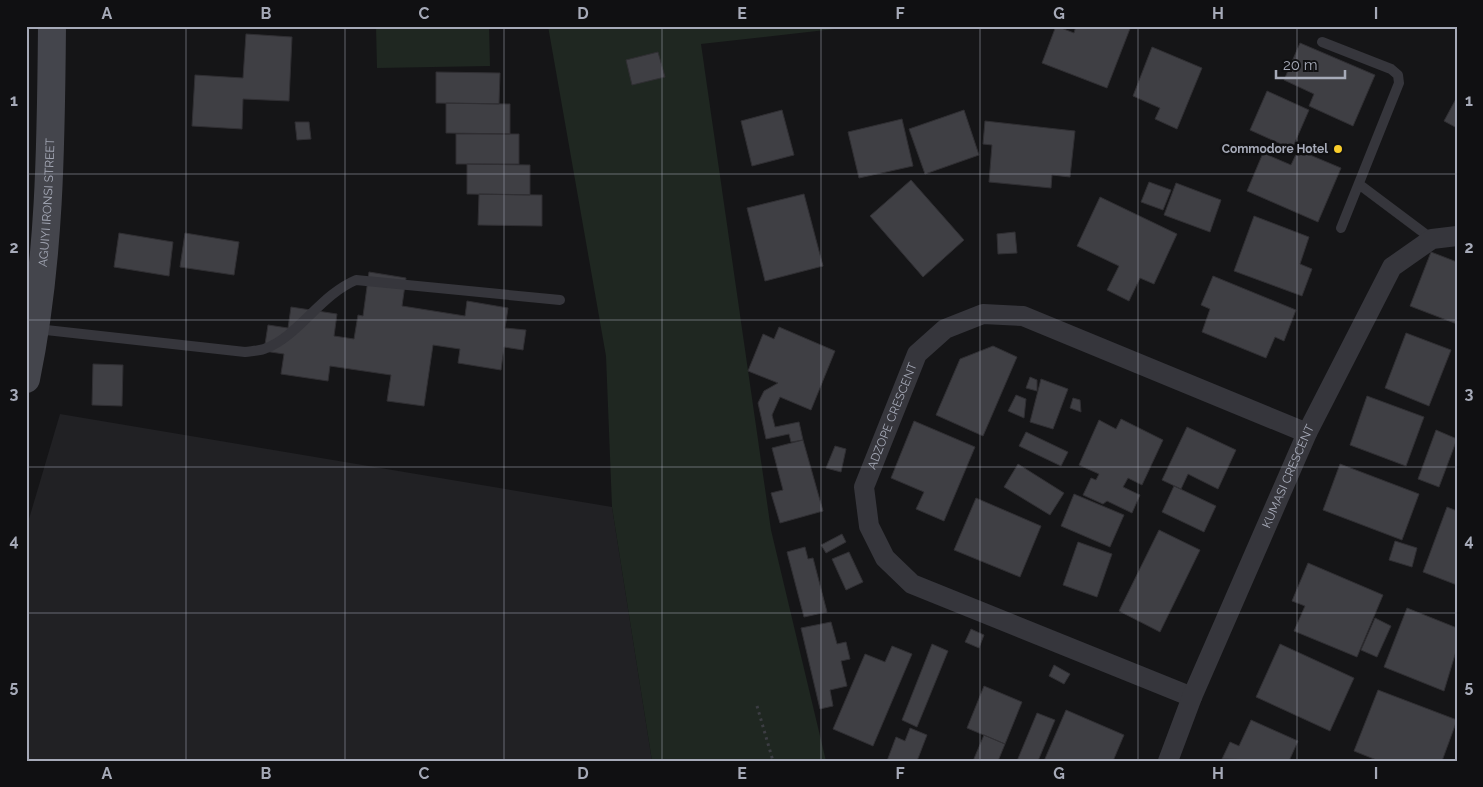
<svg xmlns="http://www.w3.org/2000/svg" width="1483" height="787" viewBox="0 0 1483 787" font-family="Raleway,sans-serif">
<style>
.built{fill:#212124}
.green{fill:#1f2721}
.building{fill:#3f3f44;stroke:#302f33}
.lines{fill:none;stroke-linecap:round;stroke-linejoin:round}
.path{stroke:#3c3d43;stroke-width:3;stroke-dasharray:2.5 4;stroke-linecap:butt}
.lane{stroke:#36363c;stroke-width:10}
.street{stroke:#36363c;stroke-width:20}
.secondary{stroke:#44454c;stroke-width:28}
.grid{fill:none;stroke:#a6aab8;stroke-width:1;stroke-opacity:0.55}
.poi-dot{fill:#f9cd2b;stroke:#101012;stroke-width:2}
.labels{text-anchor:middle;stroke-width:5;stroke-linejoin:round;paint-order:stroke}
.poi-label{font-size:12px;font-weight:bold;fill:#a6aab8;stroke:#101012;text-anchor:end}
.street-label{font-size:12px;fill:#a6aab8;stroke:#101012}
.neatline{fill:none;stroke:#a6aab8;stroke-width:2}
.grid-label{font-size:16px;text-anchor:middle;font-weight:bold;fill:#a6aab8}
</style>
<rect width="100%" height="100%" fill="#151517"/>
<path class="built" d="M60,414L612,507L652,761H26V529Z"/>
<path class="green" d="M376,26H489L490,66L377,68Z
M548,26H861L701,44L771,530L826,761H652L612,507L606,356Z"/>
<path class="building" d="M1056,26L1074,33L1076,26L1100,28L1101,26H1131L1107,88L1042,63Z
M246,34L292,37L289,101L243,99L242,129L192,126L195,75L243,78Z
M1300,43L1375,75L1353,126L1309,106L1314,94L1284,80Z
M1152,47L1202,68L1177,129L1155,119L1160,108L1133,96Z
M658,52L665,77L632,85L626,60Z
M436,72L500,73L499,104L436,103Z
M1267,91L1309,110L1292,149L1250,130Z
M1457,97V128L1444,121Z
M446,103L510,104V134L446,133Z
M782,110L794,155L752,166L741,121Z
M964,110L979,155L925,174L909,129Z
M902,119L913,166L859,178L848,132Z
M985,121L1075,131L1070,177L1052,175L1051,188L989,182L992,145L983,144Z
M295,122H309L311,139L297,140Z
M456,134H519V164H456Z
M1298,150L1341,168L1318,222L1247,191L1263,153L1291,165Z
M467,164L530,165V195L467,194Z
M911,180L964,240L923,277L870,216Z
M1149,182L1171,190L1163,210L1141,202Z
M1176,183L1221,200L1210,232L1164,215Z
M479,194L542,195V226L478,225Z
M804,194L823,266L765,281L747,208Z
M1100,197L1177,234L1154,284L1140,278L1129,301L1107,290L1119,266L1077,246Z
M1254,216L1309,237L1300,264L1312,269L1302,296L1234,271Z
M1015,232L1017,253L998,254L997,234Z
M119,233L173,242L169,276L114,267Z
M185,233L239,242L234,275L180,267Z
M1431,252L1457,262V324L1410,306Z
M369,272L406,278L402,306L465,316L467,301L508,308L505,328L526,330L523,350L504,347L501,370L458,363L460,349L433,345L424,406L387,401L391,375L330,366L328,381L281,374L284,354L264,351L268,325L288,328L291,307L337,314L334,336L354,339L358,315L363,316Z
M1213,276L1296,310L1284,341L1275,337L1266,358L1202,332L1210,309L1201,305Z
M779,327L835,351L811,410L780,397L772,415L775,427L799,422L803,440L791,442L789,434L766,439L758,403L764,391L778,383L748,371L763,334L774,339Z
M1406,333L1451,350L1429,406L1385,388Z
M993,346L1017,357L983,436L936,415L960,359Z
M93,364L123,365L122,406L92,405Z
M1030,377L1037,380V391L1026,388Z
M1041,379L1068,389L1053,429L1030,422Z
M1016,395L1026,399L1024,418L1008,411Z
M1367,396L1424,417L1406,466L1350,445Z
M1073,398L1080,400L1081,412L1070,408Z
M1121,419L1163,440L1142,485L1128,478L1123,487L1140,495L1132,513L1107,501L1103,504L1083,495L1091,478L1096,480L1099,474L1079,465L1099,420L1116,429Z
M914,421L975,447L944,521L916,509L924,492L891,478Z
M1187,427L1236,450L1218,489L1188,474L1181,489L1162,480Z
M1436,430L1457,439L1439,487L1418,479Z
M1026,432L1068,452L1061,466L1019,446Z
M803,440L823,511L780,523L771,493L783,490L772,448Z
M835,446L846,449L841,472L826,468Z
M1018,464L1064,493L1050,515L1004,487Z
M1340,464L1419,494L1402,540L1323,510Z
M1174,486L1216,506L1204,532L1162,512Z
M1074,494L1124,515L1110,547L1061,526Z
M976,498L1041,526L1020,577L954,550Z
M1447,507L1457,511V585L1423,572Z
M1159,530L1200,550L1160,632L1119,611Z
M842,534L846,542L826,553L821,545Z
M1395,541L1417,548L1412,567L1389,560Z
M1078,542L1112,554L1097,597L1063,585Z
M805,547L808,559L813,558L827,612L804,617L787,552Z
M849,552L863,582L846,590L832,559Z
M1308,563L1383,595L1357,657L1294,631L1305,606L1292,601Z
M1407,608L1457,628V648L1444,691L1384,667Z
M1375,618L1391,626L1377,657L1361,650Z
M831,622L837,644L846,642L850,659L841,661L847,686L830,690L833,706L820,709L801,628Z
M971,629L984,635L979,648L965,642Z
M932,644L948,651L917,727L902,720Z
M1280,644L1354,678L1330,731L1256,697Z
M892,646L912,654L873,746L833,729L865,654L885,662Z
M1054,665L1070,674L1064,684L1049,676Z
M984,686L1022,702L1005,744L967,728Z
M1378,690L1457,720L1442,761H1379L1354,751Z
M1066,710L1124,735L1113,761H1044Z
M1037,713L1055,720L1038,761H1017Z
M1251,720L1298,741L1289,761L1222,759L1230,742L1239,746Z
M910,728L927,735L917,761H887L896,737L905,741Z
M984,735L1005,744L998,761H973Z"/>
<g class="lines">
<path class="path" d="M757,706L773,761"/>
<path class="lane" d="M1322,42L1391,69L1398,75L1399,83L1341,228
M1360,185L1432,239
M37,329L245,352C251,351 258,351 264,349C298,337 320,295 356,280L560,300"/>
<g class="street">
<path id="s1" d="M1192,697L912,584L885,558L869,526L864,487L917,354L945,329L983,314L1023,316L1307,433"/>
<path id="s2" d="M1168,761L1192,697L1307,433L1392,267L1432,239L1457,236"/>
</g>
<path class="secondary" id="s3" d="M26,379C50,263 51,144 52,26"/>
</g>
<path class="grid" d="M186,26V761M345,26V761M504,26V761M662,26V761M821,26V761M980,26V761M1138,26V761M1297,26V761M26,174H1457M26,320H1457M26,467H1457M26,613H1457"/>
<circle class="poi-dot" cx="1338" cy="149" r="5"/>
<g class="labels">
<g class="poi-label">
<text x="1328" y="153">Commodore Hotel</text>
</g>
<g class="street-label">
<text dy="4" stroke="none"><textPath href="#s3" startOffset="178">AGUIYI IRONSI STREET</textPath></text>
<text dy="4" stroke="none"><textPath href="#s1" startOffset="491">ADZOPE CRESCENT</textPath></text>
<text dy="4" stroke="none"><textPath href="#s2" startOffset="309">KUMASI CRESCENT</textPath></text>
</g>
</g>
<rect width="1483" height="787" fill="none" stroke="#101012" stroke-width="55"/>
<path d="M1276 70v8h69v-8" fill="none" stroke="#a6aab8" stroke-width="2.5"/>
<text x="1283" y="70" font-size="15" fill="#a6aab8" stroke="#101012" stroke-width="4" paint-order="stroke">20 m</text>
<rect x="28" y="28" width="1428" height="732" class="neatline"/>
<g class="grid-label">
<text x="107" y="19">A</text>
<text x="266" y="19">B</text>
<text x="424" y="19">C</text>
<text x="583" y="19">D</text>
<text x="742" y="19">E</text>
<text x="900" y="19">F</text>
<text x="1059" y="19">G</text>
<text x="1218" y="19">H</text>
<text x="1376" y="19">I</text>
<text x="14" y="106">1</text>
<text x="1469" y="106">1</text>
<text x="14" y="253">2</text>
<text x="1469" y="253">2</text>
<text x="14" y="399">3</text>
<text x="1469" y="399">3</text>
<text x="14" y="546">4</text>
<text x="1469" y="546">4</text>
<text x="14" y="692">5</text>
<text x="1469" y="692">5</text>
<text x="107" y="779">A</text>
<text x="266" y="779">B</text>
<text x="424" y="779">C</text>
<text x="583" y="779">D</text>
<text x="742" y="779">E</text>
<text x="900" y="779">F</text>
<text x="1059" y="779">G</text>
<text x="1218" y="779">H</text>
<text x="1376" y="779">I</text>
</g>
</svg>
